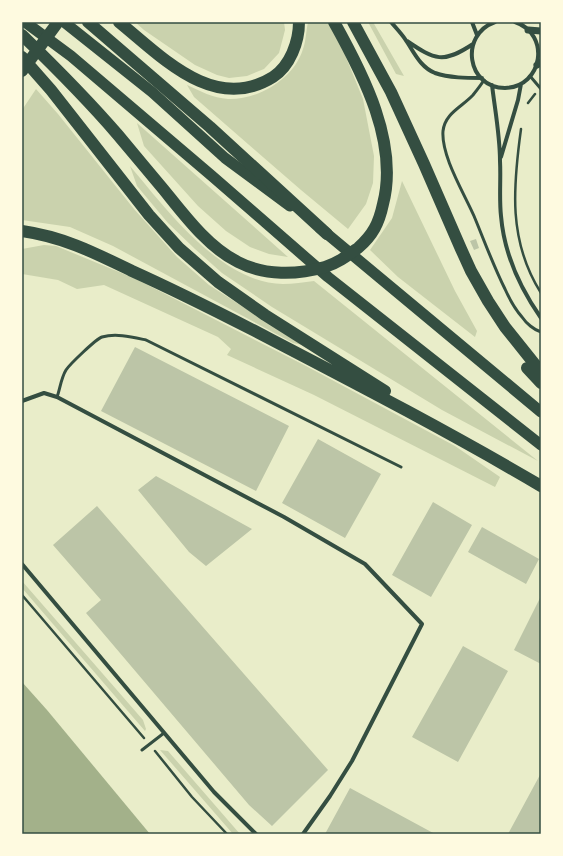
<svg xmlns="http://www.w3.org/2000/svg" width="563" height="856" viewBox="0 0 563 856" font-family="Arial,sans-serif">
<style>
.green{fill:#cad2ad}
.water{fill:#a3b18a}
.building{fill:#bcc5a7}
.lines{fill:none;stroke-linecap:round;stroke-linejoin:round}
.path{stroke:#344e41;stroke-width:2.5}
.service{stroke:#344e41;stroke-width:3}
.minor{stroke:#344e41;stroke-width:4}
.tertiary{stroke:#344e41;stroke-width:7}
.trunk{stroke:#344e41;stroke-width:11}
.motorway{stroke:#344e41;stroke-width:12}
.neatline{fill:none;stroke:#344e41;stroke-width:1.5}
</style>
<rect width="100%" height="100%" fill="#e9edc9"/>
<path class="green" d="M135,22H284L285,30L279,53L264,69L247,76L229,78L217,75L195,65L144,30Z
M308,22H329L341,45L363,99L374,156L373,183L366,204L348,229L301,190L194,97L187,85C200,91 213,98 228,99C258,100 294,79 303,49C306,41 306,31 308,22Z
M368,22H373L404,76L396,74Z
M36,89L58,114L134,209L177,257L209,285L302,345L293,343L113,246L70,227L22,220V110Z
M137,123L288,257L269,254L250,247L226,231L198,206L144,146Z
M130,166C167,210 221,283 283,284C293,284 304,282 314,281L538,461L442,410L272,307L222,273L195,249L168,223L137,186Z
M402,181L455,291L477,331L475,337L398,277L370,250L392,218Z
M44,245L56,246L136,279L306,366L455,446L500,477L495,487L314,395L227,355L231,349L218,337L104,285L77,289L58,280L22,274V249Z
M22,581L143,720L146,729L145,731L22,588Z
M160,750L168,751L240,834H233Z"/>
<path class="water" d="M22,682L47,710L150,834H22Z"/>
<path class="building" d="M476,239L479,248L474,250L470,241Z
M135,347L289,426L256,491L101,411Z
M318,439L381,474L345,538L282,503Z
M156,476L252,529L206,566L189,552L138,490Z
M433,502L472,525L431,597L392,575Z
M97,506L328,770L272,826L249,805L86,613L101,600L53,545Z
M482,527L539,559L526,584L468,552Z
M541,596V664L514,650Z
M463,646L508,671L458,762L412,737Z
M541,773V834H508Z
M350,788L435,834H325Z"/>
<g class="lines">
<path class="path" d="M528,103L535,94
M521,129C513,187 508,241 541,293
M22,595L144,738
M155,751L192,797L227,834"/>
<path class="service" d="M530,76L541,89
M484,80C481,85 477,90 473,95C462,107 445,113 443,131C441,156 464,193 474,216C484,240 493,265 505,289C509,298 515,309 522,317C526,323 534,330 541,332
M57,397C60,389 61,378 66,370C70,364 96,339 102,337C116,333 132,337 146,340L401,467
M142,750L164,733"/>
<path class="minor" d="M391,22C396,28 401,33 405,39C414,52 420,67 435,73C449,78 467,78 482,78
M472,22L477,35
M495,22C459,35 467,88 505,88C543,87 551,34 515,22
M407,41C435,60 443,64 473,44
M492,85C495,110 500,136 500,161C501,179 499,198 501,216C504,252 520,288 541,318
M501,157L518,100L521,84
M22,401L44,393L57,397L284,517L365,564L422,624L352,761L330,796L303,834
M22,564L214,792L256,834"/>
<path class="tertiary" d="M528,30L541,31
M537,65L541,62"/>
<path class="trunk" d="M25,22L71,56L212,176L328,277L541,445
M64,22L152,92L225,158L290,206
M320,228L541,412"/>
<path class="motorway" d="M88,22L210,127L327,234
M119,22C161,56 214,114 273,77C290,66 299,42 299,22
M353,22L391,92L424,164L461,249L471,271L488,301L505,327L541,372
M22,35C55,67 88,100 118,135C133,153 149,172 164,190C185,216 208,247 238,262C265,276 297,275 325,267C338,263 347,256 358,248C373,235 379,223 383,204C399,143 363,74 334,22
M22,57L51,90L149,215L179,248L218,282L265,315L385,391
M22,71L58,22
M22,231C64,237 95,253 132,271C172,289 212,309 251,329C349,380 446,430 541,486
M527,368L541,383"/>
</g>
<rect width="563" height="856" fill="none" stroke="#fefae0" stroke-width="46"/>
<rect x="23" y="23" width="517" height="810" class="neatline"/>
</svg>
